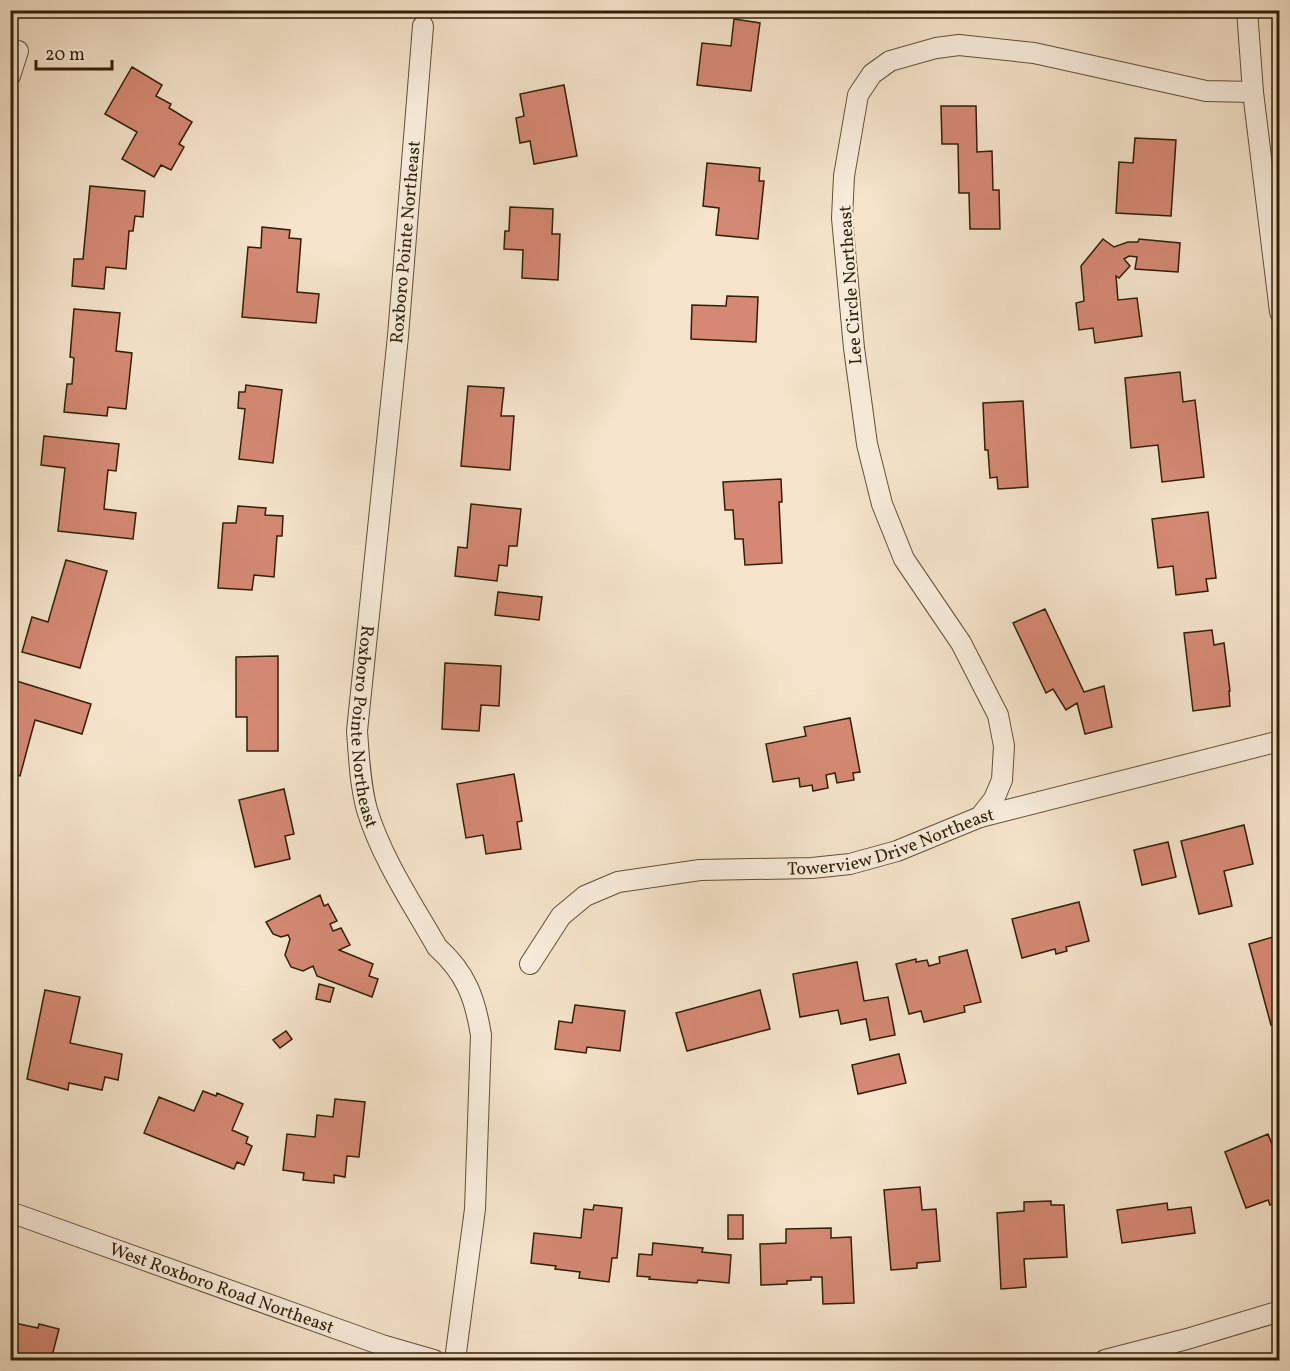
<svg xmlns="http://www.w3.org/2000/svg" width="1290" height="1371" viewBox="0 0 1290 1371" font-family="Vollkorn,serif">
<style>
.building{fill:#d58974;stroke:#311f05;stroke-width:1.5}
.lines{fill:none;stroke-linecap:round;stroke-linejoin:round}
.minor-casing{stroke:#625036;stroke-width:22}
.minor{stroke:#f8eddd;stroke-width:20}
.labels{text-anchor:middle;stroke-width:4.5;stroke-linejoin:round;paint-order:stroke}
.street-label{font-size:18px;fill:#311f05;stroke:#f8eddd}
</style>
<rect width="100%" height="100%" fill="#f5e4cb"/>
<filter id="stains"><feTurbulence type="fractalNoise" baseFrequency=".00333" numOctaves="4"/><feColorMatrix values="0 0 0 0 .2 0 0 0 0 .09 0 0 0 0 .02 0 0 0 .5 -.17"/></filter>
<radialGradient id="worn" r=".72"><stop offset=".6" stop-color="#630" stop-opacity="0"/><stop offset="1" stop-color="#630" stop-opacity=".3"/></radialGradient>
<path class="building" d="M734,19L760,23L751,91L697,85L702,43L731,46Z
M132,67L162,85L156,96L171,104L169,108L192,122L179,144L184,147L171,170L161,165L154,177L122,159L137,132L105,114Z
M564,85L577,156L534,164L530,141L520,143L516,118L524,116L520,94Z
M941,106H976L977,152L992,151L993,190H999L1000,229H970L969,193H959L958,144H942Z
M1135,138L1176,140L1171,216L1116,213L1119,162L1133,163Z
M707,163L760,168L759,181H764L758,239L716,235L719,208L703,206Z
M90,186L145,191L143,217L135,216L133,231H129L126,269L106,267L104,289L72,286L74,259H83Z
M510,207L553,209L552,234H560L558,280L522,278L523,250L504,249L505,231H509Z
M262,227L290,230L289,238L301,239L297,292L319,294L316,323L242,317L248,247L261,248Z
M1103,239L1114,247L1128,242H1138L1139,239L1180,243L1178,272L1135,269L1137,257L1129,256L1124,259L1130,266L1119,278L1116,276L1118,300L1137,298L1142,336L1095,343L1093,328L1079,330L1076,303L1084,301L1081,266Z
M727,296L758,297L756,342L691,339L692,305L726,306Z
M74,309L120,313L116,351L132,353L126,409L108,407L107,416L64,412L67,384H72L74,358L70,357Z
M1180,372L1183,402L1195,400L1204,477L1162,482L1158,445L1131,448L1125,378Z
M246,385L282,390L273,463L239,459L245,409L238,408L239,392H245Z
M468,386L504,388L501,416H514L510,470L461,466Z
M1023,401L1028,487L998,489L997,477L990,478L988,450H985L983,403Z
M44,436L119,444L116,471L108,470L104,509L136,513L133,539L58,531L65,468L41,465Z
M781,479L782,502H779L782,563L745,565L743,539H735L733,510H725L723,482Z
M471,504L521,509L517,546H509L507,566L499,565L497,581L455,576L458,547L467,548Z
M238,506L266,508L265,515L283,516L282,536H277L274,577L254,575L252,590L218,588L223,523H236Z
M1208,512L1216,578L1206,579L1208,591L1176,595L1173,566L1158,568L1152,519Z
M66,560L107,571L80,668L22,652L32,617L48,622Z
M498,592L542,597L539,620L495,615Z
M1045,609L1084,692L1104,686L1112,727L1085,734L1077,703L1066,710L1053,689L1046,693L1013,623Z
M1212,630L1214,645L1224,643L1230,691H1229L1230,706L1193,711L1184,633Z
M278,656V751H247V717H236V657Z
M445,663L501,666L499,706L481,705L479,731L442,729Z
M10,679L91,704L82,734L35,720L20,776L10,774Z
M850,718L860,772L853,773L854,780L837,783L835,773L826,775L828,788L813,791L812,785L800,787L799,778L773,782L766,744L806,736L804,727Z
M514,774L522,821L517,822L521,849L486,854L483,835L466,838L457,784Z
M284,789L294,834L285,836L290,859L255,867L239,800Z
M1244,825L1253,864L1224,871L1232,906L1199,914L1181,841Z
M1168,842L1176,877L1142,885L1134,850Z
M320,895L324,906L328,904L337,921L330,924L333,931L341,928L350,945L339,950L373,964L369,976L378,979L372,997L317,976L313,966L303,971L291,967L285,955L290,939L288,935L281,937L273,934L266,922Z
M1079,902L1089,941L1066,947L1067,951L1056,954L1055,949L1022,958L1012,919Z
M1280,935V1023L1271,1025L1249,944Z
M967,950L981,1002L964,1006L965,1012L924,1022L921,1011L909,1014L896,964L916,959V962L927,960L929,966L940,963L939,957Z
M857,962L864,1001L888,997L895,1035L870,1040L866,1019L841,1024L838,1010L800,1017L793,974Z
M319,984L334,988L330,1002L316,999Z
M45,990L80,997L70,1043L122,1054L118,1080L105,1077L102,1090L69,1083L68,1090L27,1079Z
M760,990L770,1029L687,1051L676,1013Z
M575,1005L625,1011L620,1051L587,1047L586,1053L555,1049L559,1021L572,1023Z
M286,1031L292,1039L280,1048L273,1040Z
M899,1054L906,1083L858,1094L852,1065Z
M203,1091L216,1096L217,1093L243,1104L232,1130L248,1137L246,1143L252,1146L244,1165L237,1162L234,1169L144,1133L159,1097L194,1111Z
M335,1099L365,1102L359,1157L347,1156L345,1177L334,1175V1183L303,1180L304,1173L283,1170L287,1134L315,1137L317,1115L333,1117Z
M1268,1134L1280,1165V1201L1270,1205L1268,1200L1246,1208L1225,1152Z
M920,1187L922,1210L936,1209L940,1261L917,1263V1268L891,1270L884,1190Z
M1051,1201V1205H1064L1067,1257L1024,1259L1026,1287L1001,1289L997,1213L1024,1211V1202Z
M1167,1203L1168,1210L1191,1207L1195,1233L1122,1243L1117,1210Z
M594,1205L622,1208L617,1258H612L609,1282L579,1278L580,1272L555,1269L556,1266L531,1263L534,1233L581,1238L584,1209L593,1210Z
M728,1215H743V1239H728Z
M831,1228V1238L851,1237L854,1303L823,1304L822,1277H811V1280L787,1281V1284L761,1285L760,1244L786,1243V1229Z
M653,1243L703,1248L702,1252L731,1255L729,1283L698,1280L697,1283L649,1279L650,1277L637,1276L639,1254L652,1255Z
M10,1322L38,1328L39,1324L59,1329L51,1360H10Z"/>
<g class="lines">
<defs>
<g id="minor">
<path d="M1247,10L1253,92L1280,312"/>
<path id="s1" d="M423,26L398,336L357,731C359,757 360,784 367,810C382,859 412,903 437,947C466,973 475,998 481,1035L475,1209L455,1360"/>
<path d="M10,76L18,51"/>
<path d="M980,817L994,799L1002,780L1004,746L998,715L961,643L904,559L882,504L867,444L854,348L842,218L844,176L858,95L872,74L890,61L936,48L959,45L1034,53L1206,91L1253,92"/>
<path id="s2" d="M530,964L561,916L585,896L618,882L700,870L812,868L850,864L897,851L980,817L1280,741"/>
<path id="s3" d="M10,1212L382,1345L434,1360"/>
<path d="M1105,1360L1187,1339L1280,1311"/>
</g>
</defs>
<use href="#minor" class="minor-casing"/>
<use href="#minor" class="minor"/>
</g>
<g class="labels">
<g class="street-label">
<text transform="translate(405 242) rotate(-85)" y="6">Roxboro Pointe Northeast</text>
<text transform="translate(850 285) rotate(-94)" y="6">Lee Circle Northeast</text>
<text dy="6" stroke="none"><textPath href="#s1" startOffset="704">Roxboro Pointe Northeast</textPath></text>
<text dy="6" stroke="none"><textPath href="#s2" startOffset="402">Towerview Drive Northeast</textPath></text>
<text dy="6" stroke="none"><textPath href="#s3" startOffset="225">West Roxboro Road Northeast</textPath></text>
</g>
</g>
<rect width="1290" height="1371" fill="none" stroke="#f5e4cb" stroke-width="36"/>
<rect x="12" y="12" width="1266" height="1347" fill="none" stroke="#311f05" stroke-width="3"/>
<rect x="18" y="18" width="1254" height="1335" fill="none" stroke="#311f05" stroke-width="1.5"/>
<path d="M36 60v9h76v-9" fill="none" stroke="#311f05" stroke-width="3"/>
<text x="45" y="60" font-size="18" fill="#311f05" stroke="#f8eddd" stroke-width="4.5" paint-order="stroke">20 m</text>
<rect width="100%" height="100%" filter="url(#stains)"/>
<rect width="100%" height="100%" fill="url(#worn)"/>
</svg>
